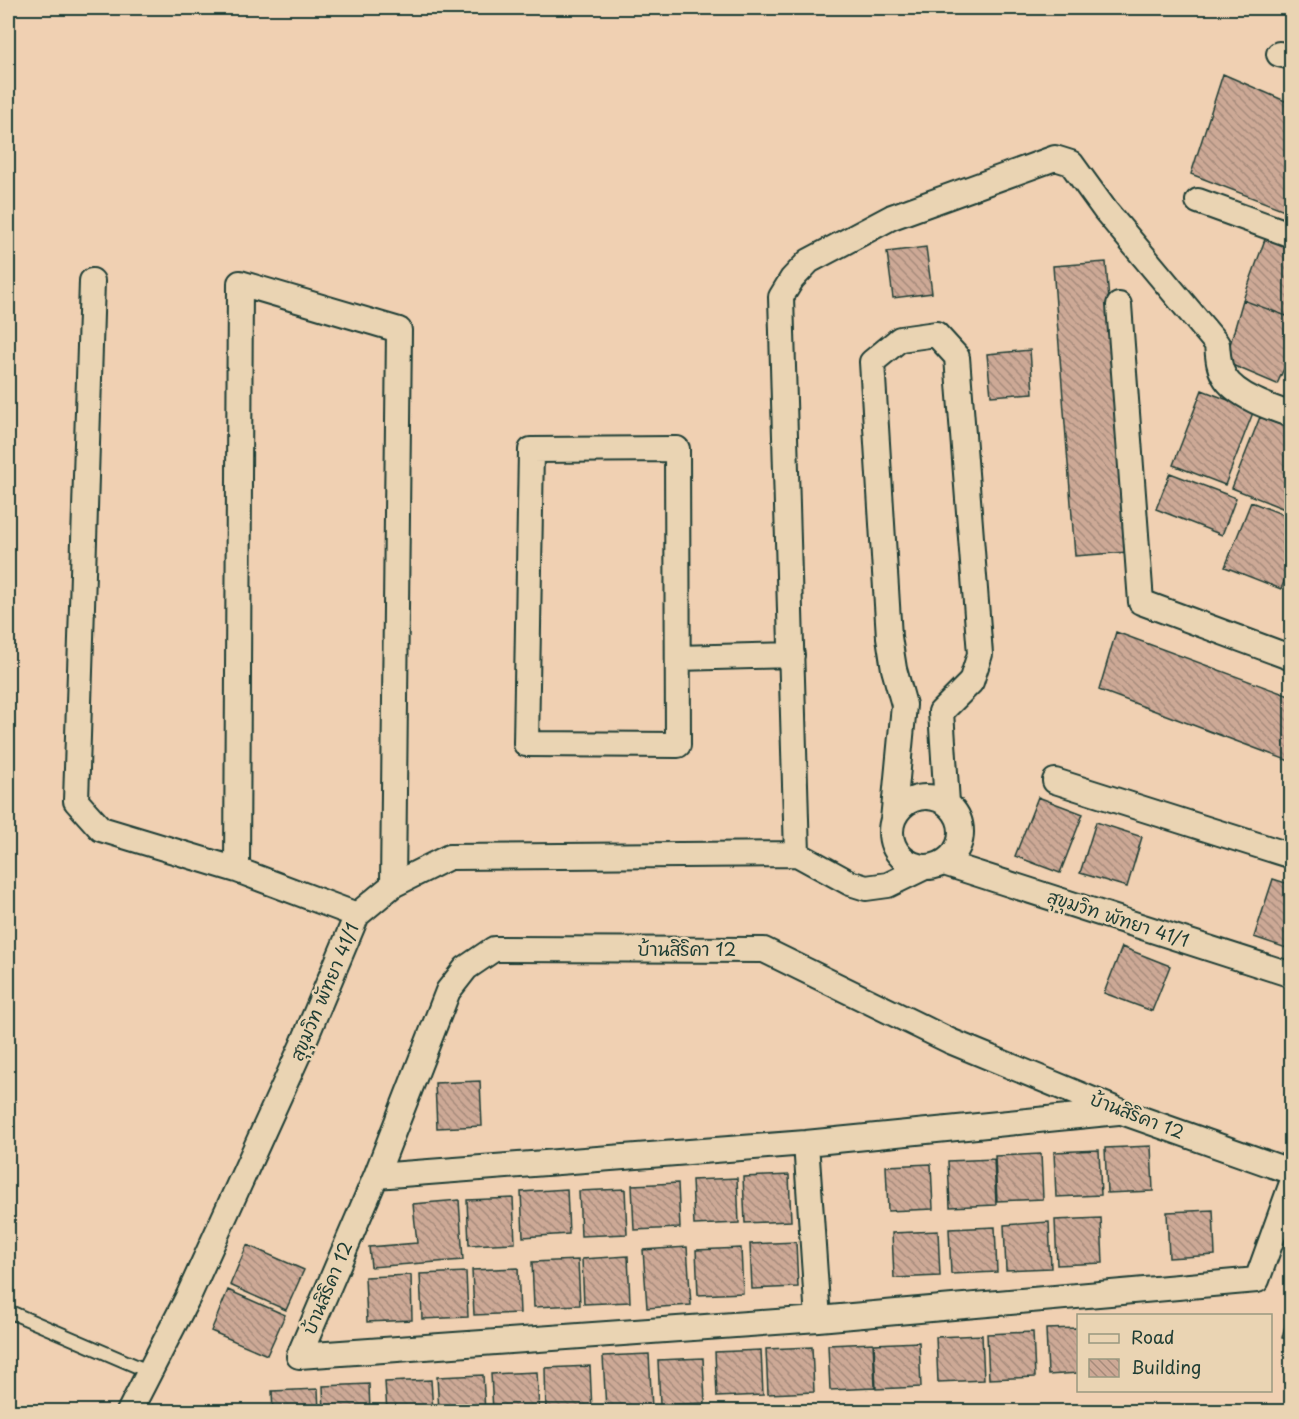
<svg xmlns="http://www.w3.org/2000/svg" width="1299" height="1419" viewBox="0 0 1299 1419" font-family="'Playpen Sans','Playpen Sans Thai',sans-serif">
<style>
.building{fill:url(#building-back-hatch);stroke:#1f3d34;stroke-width:1.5}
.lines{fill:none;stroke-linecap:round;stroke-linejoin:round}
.lane-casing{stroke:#1f3d34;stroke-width:16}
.street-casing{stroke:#1f3d34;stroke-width:28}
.lane{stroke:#ead4b3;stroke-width:12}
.street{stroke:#ead4b3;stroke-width:24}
.labels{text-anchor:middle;stroke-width:5;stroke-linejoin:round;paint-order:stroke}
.street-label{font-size:18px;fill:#1f3d34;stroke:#ead4b3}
</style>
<defs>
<pattern id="building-back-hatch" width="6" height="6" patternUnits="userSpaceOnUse" patternTransform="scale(1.5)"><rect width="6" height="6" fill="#cda996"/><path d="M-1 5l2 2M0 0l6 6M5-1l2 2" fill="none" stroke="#a68b7b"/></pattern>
</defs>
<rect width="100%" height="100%" fill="#f0d0b2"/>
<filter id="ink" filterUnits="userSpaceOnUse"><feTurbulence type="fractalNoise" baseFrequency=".0167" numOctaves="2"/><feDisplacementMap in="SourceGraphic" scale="12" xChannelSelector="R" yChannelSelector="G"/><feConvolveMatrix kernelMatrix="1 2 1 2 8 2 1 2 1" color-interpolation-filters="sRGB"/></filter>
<g filter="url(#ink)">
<path class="building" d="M1223,74L1292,104V213L1191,174Z
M1268,231L1292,240V318L1243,300Z
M926,247L932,293L893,298L887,252Z
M1106,262L1128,552L1075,556L1053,266Z
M1243,300L1292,318V351L1277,384L1225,362Z
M1030,350L1033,393L991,396L987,354Z
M1202,390L1254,410L1225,485L1173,465Z
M1260,417L1292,429V498L1287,510L1232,488Z
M1170,473L1236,498L1222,535L1156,509Z
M1251,502L1292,518V562L1281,589L1225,567Z
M1116,632L1292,697V762L1099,690Z
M1038,797L1083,814L1060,873L1015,856Z
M1096,822L1142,837L1127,887L1080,873Z
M1273,879L1292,885V950L1254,937Z
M1122,947L1170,966L1152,1011L1104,993Z
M480,1081L482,1126L437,1128L435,1083Z
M1151,1146L1153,1191L1107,1193L1105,1148Z
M1099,1150L1101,1195L1056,1197L1054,1152Z
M1041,1154L1043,1199L997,1201L995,1156Z
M994,1159L996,1205L950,1207L948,1161Z
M931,1164L933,1209L888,1211L886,1166Z
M789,1175L791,1221L745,1223L743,1177Z
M737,1178L739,1223L694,1225L692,1180Z
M678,1183L680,1228L634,1230L632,1185Z
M567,1189L569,1234L523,1237L521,1192Z
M625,1189L627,1234L581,1236L579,1191Z
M513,1198L515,1243L469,1245L467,1200Z
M459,1200L463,1260L371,1267L369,1247L417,1243L413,1204Z
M1213,1210L1215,1255L1169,1258L1167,1212Z
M1101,1218L1103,1263L1057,1265L1055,1220Z
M1049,1222L1051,1268L1006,1270L1004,1225Z
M995,1227L997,1272L951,1274L949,1229Z
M938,1231L940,1276L894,1278L892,1233Z
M796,1242L798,1287L752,1289L750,1244Z
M247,1245L304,1270L286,1310L230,1285Z
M687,1247L691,1305L647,1308L643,1250Z
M741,1248L743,1293L698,1295L696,1250Z
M628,1256L630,1302L584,1304L582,1259Z
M578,1260L580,1305L534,1307L532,1262Z
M518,1268L520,1313L474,1315L472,1270Z
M466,1272L468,1317L422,1319L420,1274Z
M411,1275L412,1320L367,1322L365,1277Z
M228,1290L285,1315L267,1355L211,1331Z
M1292,1298V1340L1282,1338Z
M1078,1328V1373L1048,1375L1046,1329Z
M1033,1332L1035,1377L989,1379L987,1334Z
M982,1335L984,1380L938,1382L936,1337Z
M919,1342L921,1387L876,1389L874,1344Z
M873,1343L875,1388L830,1390L828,1345Z
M812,1347L814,1392L768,1394L766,1349Z
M761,1350L763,1395L717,1397L715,1352Z
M649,1354L652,1408L606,1410L603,1356Z
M703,1358L705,1403L660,1405L658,1360Z
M590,1366L592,1411L546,1412L545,1368Z
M537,1372L539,1412H493L491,1374Z
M483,1375L485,1412H439L437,1377Z
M431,1380L433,1412H387L385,1382Z
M369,1384L370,1412H324L323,1386Z
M318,1389L319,1412H273L272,1391Z"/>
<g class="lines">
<defs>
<path id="lane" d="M8,1311L150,1372"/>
<path id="street" d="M1279,54L1292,57
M1198,201L1292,235
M92,281L76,801L101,829L237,870L357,915
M1119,305L1141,602L1292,658
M677,449L678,745L526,744L531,450Z
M678,658L792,655
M1055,781L1292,856
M891 832a35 35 0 1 1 70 0a35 35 0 1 1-70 0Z
M893,820L904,705L894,669L889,637L872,362L900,339L936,334L957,357L980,654L971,682L941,712L947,803
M797,854L781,297L792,279L809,261L892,217L1055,158L1071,163L1105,210L1217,344C1218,355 1218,366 1224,376C1235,396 1271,408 1292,415
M944,863L1292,975
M237,870L240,283L399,330L393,885
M806,1143L818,1319
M1292,1172L1122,1112L950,1041L764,950L494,949L466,968L448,991L376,1176L299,1356L818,1319L1257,1280L1292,1183
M376,1176L806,1143L1118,1112
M129,1412L188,1297L302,1046L357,915L393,885L449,857L797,854L850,883L866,888L888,885L923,868"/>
</defs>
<use href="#lane" class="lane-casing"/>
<use href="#street" class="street-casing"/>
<use href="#lane" class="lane"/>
<use href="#street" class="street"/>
</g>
</g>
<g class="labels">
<g class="street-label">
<text transform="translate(1118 919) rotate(18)" y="6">สุขุมวิท พัทยา 41/1</text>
<text x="687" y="956">บ้านสิริคา 12</text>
<text transform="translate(325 992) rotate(-67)" y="6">สุขุมวิท พัทยา 41/1</text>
<text transform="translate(1137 1116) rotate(21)" y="6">บ้านสิริคา 12</text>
<text transform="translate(328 1288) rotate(-67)" y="6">บ้านสิริคา 12</text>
</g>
</g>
<rect width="1299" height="1419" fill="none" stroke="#ead4b3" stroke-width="30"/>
<rect x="15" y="15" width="1269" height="1389" fill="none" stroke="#1f3d34" stroke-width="2" filter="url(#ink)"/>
<rect x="1077" y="1314" width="195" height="78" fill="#ead4b3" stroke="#999880" stroke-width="1.5"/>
<rect x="1089" y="1334" width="30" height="9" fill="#ead4b3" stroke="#999880" stroke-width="1.5"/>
<text x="1131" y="1344" font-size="18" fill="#1f3d34">Road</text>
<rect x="1089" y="1359" width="30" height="18" fill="url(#building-back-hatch)" stroke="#999880" stroke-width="1.5"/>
<text x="1131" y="1374" font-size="18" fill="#1f3d34">Building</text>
</svg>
